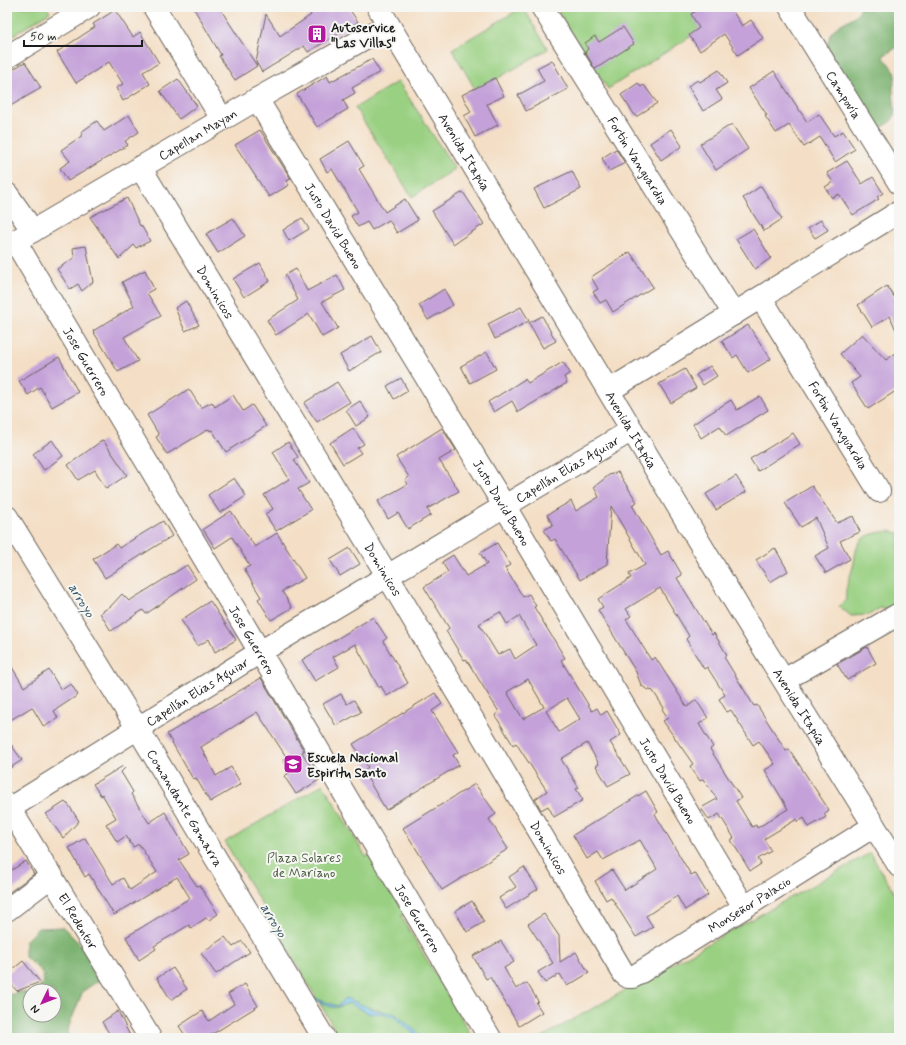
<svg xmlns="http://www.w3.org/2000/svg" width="906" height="1045" viewBox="0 0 906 1045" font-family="Mynerve,sans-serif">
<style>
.green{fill:#9ad082;stroke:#5b764f}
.forest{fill:#7bb270;stroke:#4c6746}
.water{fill:#72c2ed;stroke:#476f84}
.building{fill:#c4a1d9;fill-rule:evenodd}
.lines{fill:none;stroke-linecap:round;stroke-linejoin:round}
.minor-casing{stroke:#686058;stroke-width:24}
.minor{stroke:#fff;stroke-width:22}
.labels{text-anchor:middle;stroke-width:4;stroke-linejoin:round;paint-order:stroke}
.poi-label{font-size:13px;font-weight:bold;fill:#1c1c1c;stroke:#f6f6f2;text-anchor:start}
.street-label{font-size:13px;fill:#1c1c1c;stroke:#f6f6f2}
.park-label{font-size:13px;fill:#485b40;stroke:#f6f6f2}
.water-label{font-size:14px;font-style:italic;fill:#3a5665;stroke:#f6f6f2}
</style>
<rect width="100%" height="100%" fill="#f6f6f2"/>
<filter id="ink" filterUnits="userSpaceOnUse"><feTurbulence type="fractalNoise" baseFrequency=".025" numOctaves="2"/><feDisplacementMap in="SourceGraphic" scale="8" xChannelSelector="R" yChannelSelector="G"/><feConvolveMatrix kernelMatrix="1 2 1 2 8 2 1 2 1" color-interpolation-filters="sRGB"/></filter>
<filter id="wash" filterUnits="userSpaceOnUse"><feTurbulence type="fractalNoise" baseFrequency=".012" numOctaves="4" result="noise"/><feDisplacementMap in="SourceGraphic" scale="16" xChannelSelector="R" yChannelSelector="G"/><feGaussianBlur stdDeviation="0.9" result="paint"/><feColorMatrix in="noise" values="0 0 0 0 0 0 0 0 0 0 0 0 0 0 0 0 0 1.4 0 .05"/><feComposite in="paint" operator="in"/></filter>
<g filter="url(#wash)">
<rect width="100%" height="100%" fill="#f4dfc6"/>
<path class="green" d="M7,7H47L50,12L7,39Z
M523,7L548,49L476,91L452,49Z
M555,7H737L608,89Z
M398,81L455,169L412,197L355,108Z
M891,531L899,533V602L895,609L888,610L880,608L869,615L851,616L839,606L846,600C844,588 850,578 853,567C856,557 854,545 864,538C871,533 882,532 891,531Z
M323,784L366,857L376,851L410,911L401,916L473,1038H340L225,842Z
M870,853L899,900V1038H540Z"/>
<path class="forest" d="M861,7H899V46L883,56L896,74C895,78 894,83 893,87C892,104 903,121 879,128L856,101L828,49C826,20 855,25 861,7Z
M63,927L83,947L101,979L83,991L69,1026L67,1038H7V1022L10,1020L7,995L23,992L30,994V1015H54V991H36L43,983V973L25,957V941L38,928Z"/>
<path class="water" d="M314,998L337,1006L346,998L372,1009L395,1014L424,1038H419L394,1017L381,1013L370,1014L349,1003C331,1010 335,1008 317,1001L313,1003L309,999Z"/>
<g id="blocks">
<path class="building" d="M193,7H219L257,66L235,80L219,56L221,55Z
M306,7H348L358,22L308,52L304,46L262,72L256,62L266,14L280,36L311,15Z
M703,7H730L742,26L751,20L763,38L738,55L724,34L700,51L689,35L699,28L691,14Z
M115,10L133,37L140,32L159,63L143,72L150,84L123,101L116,88L123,84L109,62L76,83L57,52L95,27L93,24Z
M623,27L634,44L595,69L585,52L588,49L585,43L595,36L599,42Z
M372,59L380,72L352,88L355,93L343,100L348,109L317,127L297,94L327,76L330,82Z
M552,60L568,89L526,111L518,95L544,81L537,68Z
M25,62L41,88L7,108V73Z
M719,70L727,83L716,90L722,99L703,111L688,86L698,80L700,82Z
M774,71L807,122L819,114L834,136L843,131L855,149L835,162L820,137L804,147L789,125L776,133L765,116L767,115L749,88Z
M495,78L504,96L487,104L498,125L475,137L464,116L471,112L462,95Z
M178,79L197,106L179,119L160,91Z
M638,83L641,87L644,85L657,103L636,117L621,95Z
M129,115L139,132L125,141L128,145L68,181L60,168L70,161L61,150L83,135L81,132L97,121L104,131Z
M732,124L748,149L716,170L700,144Z
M671,129L682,146L661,160L650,143Z
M260,130L291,179L286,181L289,185L269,197L235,145Z
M349,141L364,166L359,169L385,212L405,199L418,220L397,233L389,220L372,230L367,222L358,227L351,216L358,212L332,169L327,172L320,159Z
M616,149L625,163L609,171L602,158Z
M847,161L862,184L873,177L883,193L877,197L879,199L853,215L839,194L832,198L825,187L833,182L827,173Z
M572,171L581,189L544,208L534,189Z
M761,186L782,219L764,231L743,198Z
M463,192L484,224L453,244L432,211Z
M127,198L140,226L141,225L150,241L136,248L134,245L119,259L90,217Z
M233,218L245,236L218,253L206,234Z
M302,218L309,229L289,241L283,230Z
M821,220L828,230L815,238L808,228Z
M753,229L771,258L755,269L736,239Z
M86,246L93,282L82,291L78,284L70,289L57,269L74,258L73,248Z
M630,252L653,287L613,312L606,300L600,303L593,292L598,289L591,277Z
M260,263L270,281L244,297L233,279Z
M296,269L307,291L337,275L345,290L322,302L338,328L322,337L309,314L276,335L267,320L298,300L285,275Z
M145,270L154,289L147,293L161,316L124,337L138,361L118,372L93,331L134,306L122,282Z
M887,286L899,304V337L890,316L872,327L858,305Z
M444,289L453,305L428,320L419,305Z
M186,301L199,325L185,331L175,308Z
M521,307L529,321L495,339L488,324Z
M542,316L556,341L543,348L529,323Z
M748,325L771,359L748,373L737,355L733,358L722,341Z
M862,334L886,360L899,351V389L868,409L851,383L860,377L840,354Z
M372,336L381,352L349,371L340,355Z
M487,352L496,369L470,383L461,366Z
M59,357L78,392L52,407L40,387L28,395L19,381Z
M563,362L570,373L564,377L567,383L518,412L512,401L494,412L488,402L525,379L528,383Z
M710,366L717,376L703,385L696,375Z
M685,369L696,388L671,403L659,384Z
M401,378L408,391L394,399L387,386Z
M337,382L350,402L317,422L304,403Z
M189,389L201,408L212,402L215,407L233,395L243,411L252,405L266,426L226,452L212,430L210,431L209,429L167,454L156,437L159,435L147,415Z
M760,396L768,410L726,436L720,426L701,438L693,424L731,400L737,410Z
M360,401L370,417L356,426L346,410Z
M353,428L364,444L357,448L361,453L343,464L330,443Z
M442,428L456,450L439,460L459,491L427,509L431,515L408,529L398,513L388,519L378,501L408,484L405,480L409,477L396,457Z
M793,433L800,444L758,471L750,459Z
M52,440L63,456L44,470L33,454Z
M103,440L127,475L106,489L95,470L78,480L68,465Z
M288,442L298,457L294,460L309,483L298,489L311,510L276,531L265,514L273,509L264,495L289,479L273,452Z
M618,472L637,502L632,505L661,555L668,551L682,575L677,578L712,635L714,633L727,655L724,657L754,706L757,705L786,751L789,749L829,810L824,814L826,817L809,827L804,818L798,822L797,819L764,839L771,851L758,859L761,864L750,871L731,840L734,838L719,814L709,820L701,808L717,799L703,779L700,781L690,766L693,764L663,721L668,718L662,709L664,708L653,691L646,689L641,685L636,672L598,610L603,607L598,599L631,578L629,574L645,565L611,506L607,564L580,580L555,539L551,541L544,530L553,525L547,515L571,501L576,511L599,497L594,487L609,475ZM660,588L689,636L686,639L704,669L707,667L725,695L719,699L727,712L731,710L753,745L759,741L775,764L765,770L788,809L757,828L756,825L752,827L736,801L741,798L710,749L713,747L699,724L708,718L696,700L687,707L655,657L651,660L626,619L631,616L626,609Z
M736,476L746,492L716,510L706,494Z
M234,478L246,496L220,513L208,495Z
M812,486L837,523L853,516L860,532L840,541L850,559L826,573L815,556L829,548L816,518L801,527L785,503Z
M231,511L255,547L277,533L305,578L282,591L292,608L271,620L258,599L261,597L244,569L250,566L232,537L215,548L203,529Z
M163,521L172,536L105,578L93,559L116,544L119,548Z
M497,543L510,565L505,568L523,597L529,594L536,606L534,607L565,658L561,660L592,711L597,708L601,715L607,711L621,735L610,742L630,774L608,786L596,766L599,764L587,743L561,759L579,788L576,789L583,800L554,817L548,806L541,810L535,799L547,791L516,743L513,745L495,715L499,712L466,659L464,660L446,631L449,628L424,587L448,572L442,562L453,555L466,576L487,564L480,553ZM500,612L507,624L519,616L536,645L515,659L510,649L498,655L479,624ZM528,679L544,707L523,719L507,692ZM567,698L580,719L559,732L546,711Z
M350,548L360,564L340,576L330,560Z
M775,548L788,571L770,582L756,560Z
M187,565L196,579L146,614L143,610L111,631L100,613L111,606L122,594L129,601Z
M210,601L236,640L215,652L209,639L198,646L181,620Z
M373,617L387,638L383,641L408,683L387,696L381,686L379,688L355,644L333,657L339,667L315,681L302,660Z
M867,647L876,663L847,680L837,664Z
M7,659L24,687L49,670L61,690L71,684L78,695L54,711L58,718L44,727L32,707L7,722Z
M261,678L304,751L302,752L319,780L296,794L284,776L291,772L283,760L287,758L257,712L201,747L216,776L231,767L241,784L210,802L196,778L193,779L167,734Z
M435,693L442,704L432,711L458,752L453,755L459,765L386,810L363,771L368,767L353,744Z
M341,694L347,704L354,700L361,712L336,726L323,704Z
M7,739L22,760L7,770Z
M123,766L125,768L121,772L133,792L131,794L149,823L165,812L189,854L179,860L197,886L199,885L218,914L209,920L206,918L191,928L189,925L154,946L156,949L139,960L126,937L190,898L177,877L114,915L89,874L85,877L69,848L85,838L113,884L123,878L130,890L157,872L139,844L133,847L126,836L117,842L106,824L116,818L102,794L101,796L93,784Z
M475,784L496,814L489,819L508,849L442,890L403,828Z
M646,791L658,812L655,814L691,875L695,873L708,895L685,910L677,896L646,916L653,927L636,937L611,897L606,900L595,881L612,870L625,890L657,869L640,840L603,860L598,852L587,859L573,835Z
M65,802L67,804H68L79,821L63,838L46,814Z
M26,861L34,874L7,894V873Z
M524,867L538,889L506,909L499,898L516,887L509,877Z
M472,901L484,922L467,932L455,911Z
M544,914L559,936L560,962L576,952L589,973L567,986L560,974L545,983L538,972L553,963L528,924Z
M225,937L233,947L242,941L250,952L216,974L201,953Z
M501,941L514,962L504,968L516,989L527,983L538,1001L536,1003L542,1012L519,1026L490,977L486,979L473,956Z
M23,961L40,982L17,991L7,980V974Z
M173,968L187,989L171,1000L157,978Z
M245,984L258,1006L206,1038H187L179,1026L202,1011L209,1021L234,1004L228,994Z
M118,1011L131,1038H112L102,1022Z"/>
</g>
</g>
<g filter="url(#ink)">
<use href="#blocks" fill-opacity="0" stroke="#686058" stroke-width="1"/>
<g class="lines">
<defs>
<g id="minor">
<path d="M154,7L222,119"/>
<path id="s1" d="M378,7L740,610L899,866"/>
<path id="s2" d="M542,7L734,314"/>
<path id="s3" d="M790,7L899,183"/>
<path d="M7,57L89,7"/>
<path id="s4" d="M257,99L505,507L744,907"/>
<path id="s5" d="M140,167L387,575L624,974L628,977H633L874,826"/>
<path d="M7,194L33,231"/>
<path id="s6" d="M15,241L490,1038"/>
<path id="s7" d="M7,246L257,99L388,25"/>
<path id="s8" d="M761,298L879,491"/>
<path d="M610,390L899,212"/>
<path id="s9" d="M7,517L138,729L324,1038"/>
<path d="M784,680L899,614"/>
<path id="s10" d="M7,804L150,1038"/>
<path id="s11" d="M7,810L260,652L632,430"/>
<path d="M7,910L52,876"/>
</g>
</defs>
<use href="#minor" class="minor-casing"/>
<use href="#minor" class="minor"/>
</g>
</g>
<defs>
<symbol id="building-square" viewBox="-11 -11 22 22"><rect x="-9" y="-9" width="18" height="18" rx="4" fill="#b5179e" stroke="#f6f6f2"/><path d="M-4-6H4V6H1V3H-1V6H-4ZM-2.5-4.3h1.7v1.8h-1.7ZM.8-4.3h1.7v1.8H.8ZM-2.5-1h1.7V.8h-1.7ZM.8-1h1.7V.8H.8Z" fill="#fff"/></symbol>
<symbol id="school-square" viewBox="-11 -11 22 22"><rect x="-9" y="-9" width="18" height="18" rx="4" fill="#b5179e" stroke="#f6f6f2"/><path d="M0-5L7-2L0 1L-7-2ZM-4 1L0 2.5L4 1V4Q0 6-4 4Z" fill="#fff"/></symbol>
</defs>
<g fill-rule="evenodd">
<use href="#building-square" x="306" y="23" width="22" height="22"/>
<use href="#school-square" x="282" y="753" width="22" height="22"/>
</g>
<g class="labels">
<g class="poi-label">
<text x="331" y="32">Autoservice<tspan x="331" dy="15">"Las Villas"</tspan></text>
<text x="307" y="762">Escuela Nacional<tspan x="307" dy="15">Espiritu Santo</tspan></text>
</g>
<g class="street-label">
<text dy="5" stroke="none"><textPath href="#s3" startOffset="103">Campovía</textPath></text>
<text dy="5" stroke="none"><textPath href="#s7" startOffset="221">Capellan Mayan</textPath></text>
<text dy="5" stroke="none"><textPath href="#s1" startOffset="169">Avenida Itapúa</textPath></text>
<text dy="5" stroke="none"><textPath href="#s2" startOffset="181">Fortin Vanguardia</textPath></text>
<text dy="5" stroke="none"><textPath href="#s4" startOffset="148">Justo David Bueno</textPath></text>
<text dy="5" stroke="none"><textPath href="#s5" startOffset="146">Dominicos</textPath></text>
<text dy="5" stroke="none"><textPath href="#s6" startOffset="140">Jose Guerrero</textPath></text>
<text dy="5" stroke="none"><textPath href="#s8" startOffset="149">Fortin Vanguardia</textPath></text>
<text dy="5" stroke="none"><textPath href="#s1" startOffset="493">Avenida Itapúa</textPath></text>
<text dy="5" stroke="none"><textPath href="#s11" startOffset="656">Capellán Elias Aguiar</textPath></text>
<text dy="5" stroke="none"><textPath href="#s4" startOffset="472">Justo David Bueno</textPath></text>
<text dy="5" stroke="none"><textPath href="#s5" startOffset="470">Dominicos</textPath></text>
<text dy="5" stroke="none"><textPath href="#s6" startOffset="464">Jose Guerrero</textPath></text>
<text dy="5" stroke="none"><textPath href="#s11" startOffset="224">Capellán Elias Aguiar</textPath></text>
<text dy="5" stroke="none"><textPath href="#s1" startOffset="817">Avenida Itapúa</textPath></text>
<text dy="5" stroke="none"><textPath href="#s4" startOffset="796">Justo David Bueno</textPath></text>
<text dy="5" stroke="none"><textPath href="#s9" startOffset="341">Comandante Gamarra</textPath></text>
<text dy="5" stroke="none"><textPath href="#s5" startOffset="794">Dominicos</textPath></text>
<text dy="5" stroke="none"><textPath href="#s5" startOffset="1088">Monseñor Palacio</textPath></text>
<text dy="5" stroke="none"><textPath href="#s6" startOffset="788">Jose Guerrero</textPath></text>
<text dy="5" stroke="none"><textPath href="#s10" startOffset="137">El Redentor</textPath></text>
</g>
<g class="park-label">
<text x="304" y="862">Plaza Solares<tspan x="304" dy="15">de Mariano</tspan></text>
</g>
<g class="water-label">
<text transform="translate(82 600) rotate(59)" y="5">arroyo</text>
<text transform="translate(274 920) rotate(59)" y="5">arroyo</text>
</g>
</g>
<rect width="906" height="1045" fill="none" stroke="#f6f6f2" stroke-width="24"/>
<g transform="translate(42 1003) rotate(227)"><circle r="19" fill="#f6f6f2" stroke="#9f9f9c"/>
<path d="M0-3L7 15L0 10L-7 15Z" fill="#b5179e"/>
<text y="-6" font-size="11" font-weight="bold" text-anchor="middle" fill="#1c1c1c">N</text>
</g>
<path d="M24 40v6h118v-6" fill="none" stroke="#1c1c1c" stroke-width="2"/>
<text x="30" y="40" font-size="12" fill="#1c1c1c" stroke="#f6f6f2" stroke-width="3" paint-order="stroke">50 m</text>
</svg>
